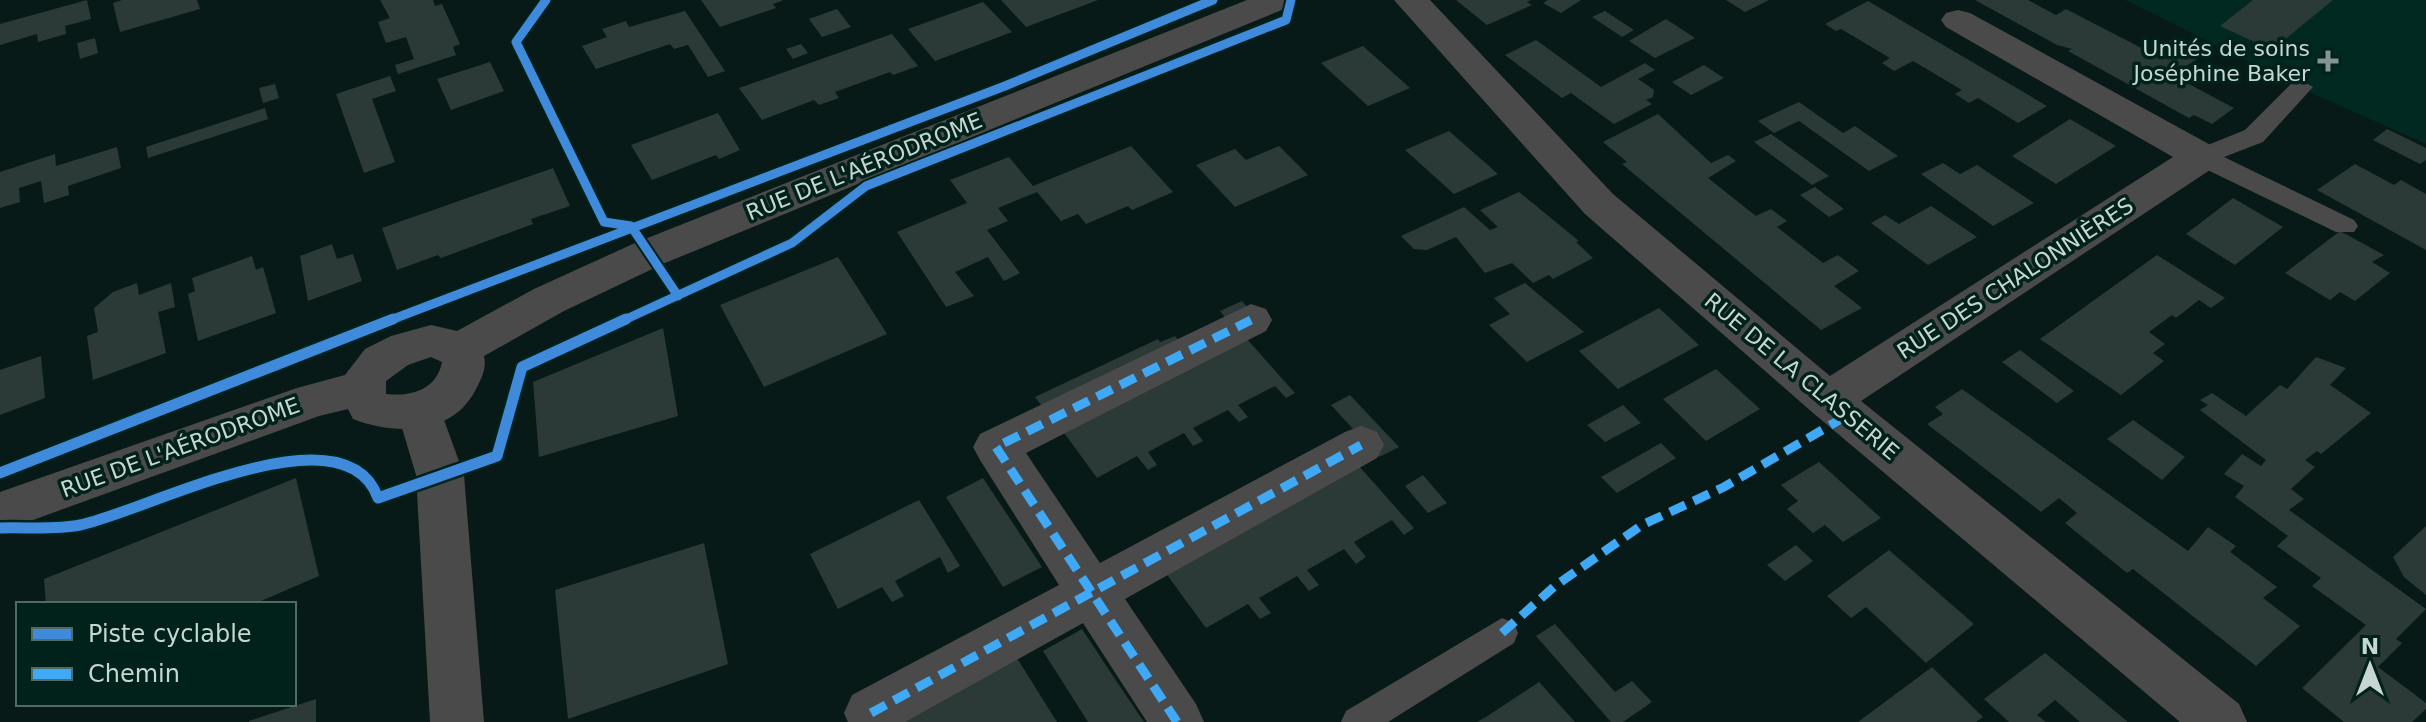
<svg xmlns="http://www.w3.org/2000/svg" width="2426" height="722" viewBox="0 0 2426 722" font-family="'DejaVu Sans',sans-serif">
<style>
.built{fill:#012921}
.building{fill:#2b3a36}
.lines{fill:none;stroke-linecap:round;stroke-linejoin:round}
.service{fill:#4b4a4b;fill-rule:evenodd}
.minor{fill:#4b4a4b;fill-rule:evenodd}
.tertiary{fill:#4b4a4b;fill-rule:evenodd}
.quiet{stroke:#3fa9f5;stroke-width:9;stroke-dasharray:17 9;stroke-linecap:butt}
.cycleway-far1-casing{stroke:#01211b;stroke-width:13}
.cycleway-casing{stroke:#01211b;stroke-width:16}
.cycleway-far1{stroke:#408adc;stroke-width:9}
.cycleway{stroke:#408adc;stroke-width:11}
.poi-dot{fill:#849591;stroke:#01211b;stroke-width:3}
.labels{text-anchor:middle;stroke-width:7;stroke-linejoin:round;paint-order:stroke}
.poi-label{font-size:22px;fill:#c6d7d2;stroke:#01211b;text-anchor:end}
.street-label{font-size:22px;fill:#c6d7d2;stroke:#01211b}
</style>
<rect width="100%" height="100%" fill="#081a17"/>
<path class="built" d="M2125,0H2426V144L2316,95Z"/>
<path class="building" d="M87,0L91,19L65,26L66,34L38,42L37,34L0,45V24Z
M122,0H197L200,9L120,32L113,3Z
M380,0H433L435,6L442,4L460,44L453,47L456,55L398,74L395,65L414,59L406,37L386,43L378,22L390,18Z
M701,0H782V1L773,4L776,8L720,27Z
M1001,0H1098L1026,27Z
M1456,0H1531L1527,2L1532,5L1487,25Z
M1548,0H1581L1561,13L1543,3Z
M1726,0H1769L1745,12Z
M1975,0H2028L2056,15L2066,9L2151,53L2175,37L2207,53L2172,75L2234,108L2212,124L2194,115L2189,118L2068,51L2072,49L2057,45Z
M2253,0H2333L2272,50L2220,26Z
M1868,1L1991,73L2047,106L2018,123L1978,98L1969,103L1955,94L1962,90L1913,61L1894,71L1882,63L1890,58L1841,29L1836,31L1825,24Z
M983,2L1012,32L935,61L908,29Z
M837,9L851,27L822,37L809,19Z
M685,11L725,71L708,77L688,45L674,49L670,44L596,69L582,46L607,37L602,29L626,21L629,27Z
M1605,11L1634,30L1622,37L1592,17Z
M1666,19L1695,38L1655,58L1629,41Z
M892,34L918,66L893,75L890,72L835,92L839,98L819,105L814,100L762,120L739,88Z
M95,38L98,53L80,59L77,43Z
M1536,40L1601,87L1645,63L1655,70L1638,79L1654,90L1653,97L1646,100L1652,104L1614,124L1571,93L1562,98L1505,55Z
M801,44L808,53L793,59L786,49Z
M1363,46L1410,88L1368,106L1321,63Z
M490,62L504,91L451,110L437,79Z
M1704,65L1724,78L1691,95L1672,82Z
M390,76L396,91L372,99L395,162L364,173L336,94Z
M275,84L279,98L263,103L259,88Z
M1799,102L1843,133L1855,126L1898,156L1869,171L1799,121L1774,133L1758,121Z
M265,108L268,119L148,158L146,147Z
M718,113L740,150L719,159L716,155L652,180L631,145Z
M1658,114L1711,163L1728,155L1736,161L1708,178L1756,216L1771,209L1787,221L1777,227L1823,263L1838,255L1859,271L1834,286L1862,308L1821,330L1622,164L1627,162L1603,142Z
M2070,119L2116,146L2056,184L2012,156Z
M2387,129L2426,148V160L2420,164L2373,140Z
M1449,131L1498,174L1454,194L1405,150Z
M1771,134L1829,176L1812,185L1754,142Z
M1131,146L1173,192L1132,210L1128,206L1086,224L1078,214L1061,221L1037,192L998,208L1008,221L987,230L1020,273L1004,281L988,257L955,272L974,296L946,307L897,232L967,203L950,180L1009,157L1033,186Z
M1279,146L1308,175L1235,207L1196,165L1235,149L1246,160Z
M117,147L121,168L68,186L69,195L44,203L41,181L19,188L20,202L0,208V172L55,154L56,166Z
M1943,163L1960,174L1977,165L2034,203L1993,226L1921,174Z
M2355,164L2394,185L2401,180L2426,194V250L2317,190Z
M553,168L570,206L531,219L533,224L441,258L438,255L397,270L382,228Z
M1815,187L1844,209L1829,217L1800,195Z
M1519,192L1579,241L1576,242L1593,258L1553,279L1549,275L1533,283L1512,263L1485,273L1456,237L1427,250L1414,249L1401,236L1464,207L1490,230L1498,227L1480,210Z
M2233,198L2283,227L2235,265L2186,234Z
M1931,206L1977,237L1928,265L1871,223L1885,215L1899,224Z
M2340,231L2384,255L2372,262L2390,273L2355,301L2340,292L2330,300L2285,273Z
M332,244L337,259L353,254L362,281L308,301L300,256Z
M2157,255L2225,298L2211,308L2199,300L2176,318L2172,315L2149,332L2165,344L2153,353L2164,361L2121,395L2040,339Z
M252,256L256,270L263,267L276,313L198,341L188,294L195,291L192,278Z
M838,257L887,334L764,387L720,305Z
M137,283L139,295L171,283L175,307L158,312L166,353L93,380L87,336L98,332L94,308L113,292Z
M1525,283L1584,332L1527,362L1489,325L1510,314L1494,298Z
M1242,301L1248,308L1227,320L1220,311Z
M1659,308L1699,345L1618,389L1579,351Z
M663,328L678,416L539,457L533,382Z
M1175,336L1181,343L1044,409L1035,397L1158,339L1160,342Z
M1246,338L1295,393L1286,398L1275,386L1238,405L1248,417L1239,422L1228,410L1193,428L1203,441L1193,446L1184,433L1148,452L1157,465L1148,470L1137,456L1097,478L1062,430Z
M2020,350L2074,391L2057,403L2002,362Z
M41,356L45,398L0,415V370Z
M2316,357L2346,368L2330,385L2371,413L2321,454L2317,451L2305,460L2315,467L2291,489L2304,499L2289,510L2426,609L2396,639L2402,643L2378,667L2426,703V709L2412,722H2344L2302,688L2366,625L2312,586L2321,578L2277,546L2288,536L2235,497L2244,486L2224,474L2242,454L2261,466L2266,460L2200,410L2208,405L2200,400L2212,393L2246,416L2280,385L2287,389Z
M1716,369L1760,409L1706,441L1663,399Z
M1962,389L2188,551L2208,527L2236,546L2230,552L2277,587L2263,598L2300,626L2256,666L2133,569L2127,573L2065,523L2077,513L2059,498L2041,512L1927,424L1943,414L1935,407Z
M1350,395L1399,447L1379,457L1331,405Z
M1623,405L1641,423L1605,442L1587,425Z
M2133,420L2185,457L2162,480L2107,439Z
M1661,443L1676,458L1617,493L1601,477Z
M1819,462L1881,518L1843,542L1825,525L1813,533L1787,509L1798,501L1781,485Z
M1358,465L1414,528L1404,535L1392,520L1354,542L1366,557L1356,564L1344,549L1307,570L1319,585L1309,591L1297,576L1259,598L1271,613L1260,619L1248,604L1206,628L1165,572Z
M1423,475L1447,503L1428,513L1405,486Z
M296,478L319,576L254,604H46L44,579Z
M983,478L1042,567L1003,587L946,497Z
M919,500L960,566L948,573L940,557L895,581L904,596L892,602L882,587L838,609L810,554Z
M2426,526V595L2404,577L2393,557Z
M704,543L728,664L568,719L555,590Z
M1796,545L1813,561L1785,581L1767,565Z
M1889,550L1974,624L1926,663L1866,607L1851,618L1827,596Z
M1555,624L1615,692L1632,681L1652,702L1623,722H1611L1536,636Z
M1082,629L1115,679L1144,722H1088L1043,651Z
M2045,653L2079,681L2128,722H2080L2055,700L2037,715L2046,722H2009L1984,699Z
M1015,655L1057,722H901Z
M1932,667L1983,717L1976,722H1858Z
M1539,682L1575,722H1477L1486,717Z
M316,699V722H249V721Z"/>
<g class="lines">
<path class="service" d="M2301,80L2313,87L2263,142L2224,157L2354,220L2358,226L2354,232H2336L2193,163L2190,157L2193,151L2245,130L2293,82Z
M1502,618L1514,623L1518,633L1514,643L1388,722H1341L1346,711Z"/>
<path class="minor" d="M1394,0H1430L1613,194L1830,376L2173,157L1946,27L1941,20L1946,13L1958,10L1970,13L2216,148L2221,157L2216,166L1861,401L2239,704L2247,722H2180L1812,412L1585,214Z
M1251,304L1266,309L1272,320L1266,331L1026,453L1100,563L1345,432L1361,426L1377,432L1384,445L1377,458L1125,599L1196,704L1204,722H1147L1083,623L905,722H848L844,713L852,695L1059,585L980,460L973,447L980,434Z
M420,393L436,398L464,475L484,722H430L416,475L397,411L404,398Z"/>
<path class="tertiary" d="M1247,0H1294L1289,7L665,263L564,311L484,356C487,369 481,379 475,391C451,436 394,435 353,419L348,409L319,416L0,532V492L297,388L345,375L365,349L391,336L431,325L457,331L534,289L635,243ZM431,357L442,362C437,389 412,397 386,394V381L408,365Z"/>
<path class="quiet" d="M1502,633L1555,586L1642,525L1724,487L1848,415
M871,713L1361,445
M1177,722L996,447L1251,320"/>
<defs>
<path id="cycleway-far1" d="M546,0L516,42L604,222L631,226L678,296
M388,321L1005,86L1213,0
M622,321L792,243L866,186L1286,20L1291,0"/>
<path id="cycleway" d="M0,473L393,319
M0,528C26,527 55,530 80,525C145,512 345,404 378,498L497,456L522,367L626,319"/>
</defs>
<use href="#cycleway-far1" class="cycleway-far1-casing"/>
<use href="#cycleway" class="cycleway-casing"/>
<use href="#cycleway-far1" class="cycleway-far1"/>
<use href="#cycleway" class="cycleway"/>
</g>
<path class="poi-dot" d="M2324 49h8v8h8v8h-8v8h-8v-8h-8v-8h8z"/>
<g class="labels">
<g class="poi-label">
<text x="2310" y="56">Unités de soins<tspan x="2310" dy="25">Joséphine Baker</tspan></text>
</g>
<g class="street-label">
<text transform="translate(864 166) rotate(-22)" y="8">RUE DE L'AÉRODROME</text>
<text transform="translate(2015 278) rotate(-33)" y="8">RUE DES CHALONNIÈRES</text>
<text transform="translate(1802 376) rotate(40)" y="8">RUE DE LA CLASSERIE</text>
<text transform="translate(180 447) rotate(-20)" y="8">RUE DE L'AÉRODROME</text>
</g>
</g>
<rect x="16" y="602" width="280" height="104" fill="#01211b" stroke="#506a64" stroke-width="2"/>
<rect x="32" y="628" width="40" height="12" fill="#408adc" stroke="#506a64" stroke-width="2"/>
<text x="88" y="642" font-size="24" fill="#c6d7d2">Piste cyclable</text>
<rect x="32" y="668" width="40" height="12" fill="#3fa9f5" stroke="#506a64" stroke-width="2"/>
<text x="88" y="682" font-size="24" fill="#c6d7d2">Chemin</text>
<g transform="translate(2370 666)" stroke="#01211b" stroke-width="6" paint-order="stroke">
<path d="M0-6L14 30L0 20L-14 30Z" fill="#c6d7d2"/>
<text y="-12" font-size="22" font-weight="bold" text-anchor="middle" fill="#c6d7d2">N</text>
</g>
</svg>
